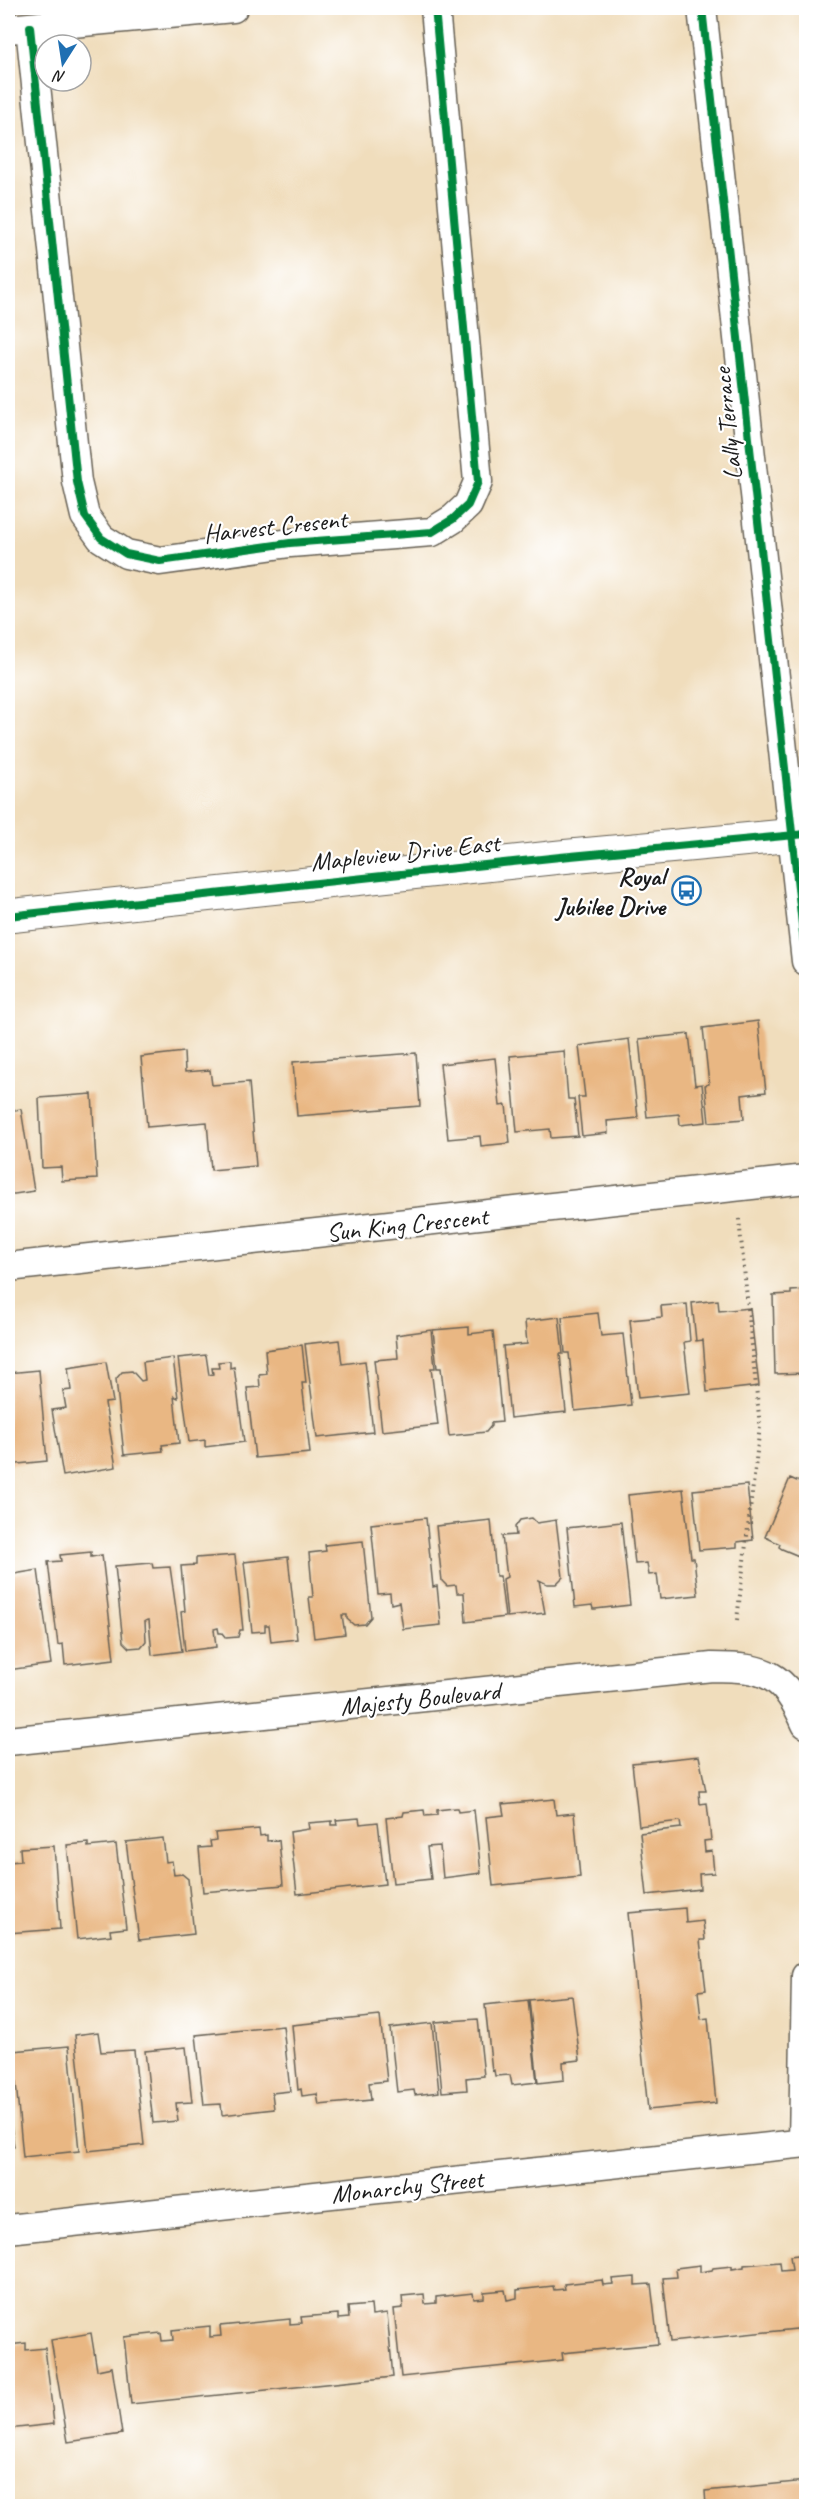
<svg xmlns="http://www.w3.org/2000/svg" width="814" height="2514" viewBox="0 0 814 2514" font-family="Caveat,sans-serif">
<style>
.building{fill:#e9b783}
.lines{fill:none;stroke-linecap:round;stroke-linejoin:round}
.minor-casing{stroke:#666054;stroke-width:31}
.secondary-casing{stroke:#666054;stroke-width:35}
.path{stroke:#666054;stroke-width:4;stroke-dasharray:1.5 4.5;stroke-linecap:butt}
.minor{stroke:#fff;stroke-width:28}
.secondary{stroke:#fff;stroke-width:33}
.cycleway-casing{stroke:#fff;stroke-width:11}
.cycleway{stroke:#00873e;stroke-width:8}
.labels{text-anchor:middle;stroke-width:4.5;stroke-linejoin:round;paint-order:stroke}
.street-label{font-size:26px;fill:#1c1c1c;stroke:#fff}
.poi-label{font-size:26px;font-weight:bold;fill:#1c1c1c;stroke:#fff;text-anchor:end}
</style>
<rect width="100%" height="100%" fill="#fff"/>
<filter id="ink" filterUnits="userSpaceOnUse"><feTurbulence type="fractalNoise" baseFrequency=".0167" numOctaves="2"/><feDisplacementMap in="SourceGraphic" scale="12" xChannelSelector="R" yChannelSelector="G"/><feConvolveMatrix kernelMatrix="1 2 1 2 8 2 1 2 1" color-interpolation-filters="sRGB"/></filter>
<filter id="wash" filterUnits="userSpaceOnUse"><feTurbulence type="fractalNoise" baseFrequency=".008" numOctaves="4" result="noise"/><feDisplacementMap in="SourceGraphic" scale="24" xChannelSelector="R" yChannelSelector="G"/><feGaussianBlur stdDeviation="1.35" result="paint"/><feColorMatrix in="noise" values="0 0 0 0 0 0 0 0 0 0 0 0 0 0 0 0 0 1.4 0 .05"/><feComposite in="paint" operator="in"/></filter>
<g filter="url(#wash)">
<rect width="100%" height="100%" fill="#f0ddbc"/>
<g id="blocks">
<path class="building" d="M758,1021L766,1092L742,1095L744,1119L709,1122L705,1085L709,1084L703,1028Z
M689,1034L695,1085L702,1084L706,1122L680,1125L679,1114L647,1117L639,1039Z
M629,1039L638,1118L607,1121L608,1133L582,1136L578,1097H585L579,1046Z
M564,1051L568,1099H574L578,1136L551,1138L550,1129L517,1132L510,1056Z
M184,1052L185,1072L210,1070L212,1085L249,1082L256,1166L211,1170L207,1122L147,1127L141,1057Z
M416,1053L420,1106L297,1116L293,1062Z
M495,1058L500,1106L506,1105L510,1143L481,1146L480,1136L448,1139L440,1064Z
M92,1094L97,1179L62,1181L61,1167L42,1168L39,1098Z
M21,1109L34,1191L8,1195V1111Z
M806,1290V1373L775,1374L773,1295L791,1294V1291Z
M718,1300L719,1311L750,1308L759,1386L707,1392L703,1340L696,1341L692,1303Z
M687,1304L690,1341L684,1342L690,1393L638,1398L630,1320L662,1317L661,1306Z
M598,1313L601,1336L623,1334L631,1405L575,1411L569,1353H565L562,1317Z
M559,1317L563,1354H560L566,1412L510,1418L503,1346L527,1344L525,1321Z
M469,1327V1334L493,1331L502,1422L491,1423V1426L486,1432L449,1436L441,1368H437L433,1330Z
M431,1330L435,1368H431L438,1425L382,1431L374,1360L398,1358L396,1335Z
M339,1340L342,1364L365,1361L373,1432L317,1438L305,1344Z
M302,1345L306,1383H302L310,1453L255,1458L247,1388L260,1387L259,1375L267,1374L265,1350Z
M206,1355L209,1375L213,1374L212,1368H219L218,1362L230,1361V1368L234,1367L244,1442L205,1447V1440L189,1442L178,1358Z
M173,1358L178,1398L174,1396L179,1443L162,1445L163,1451L124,1455L116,1379L122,1372L132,1371L141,1381L145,1380L143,1362Z
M106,1362L113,1402L105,1403L116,1467L63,1476L52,1410L66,1408L63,1391L71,1390L68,1368Z
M39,1370L47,1461L8,1465V1373Z
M790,1478L806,1485V1559L782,1549L779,1547L780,1544L765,1537Z
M747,1485L753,1540L737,1542V1547L699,1550L693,1490Z
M683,1489L691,1558H694L698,1595L660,1599L657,1574L649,1575L647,1563L635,1564L628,1495Z
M426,1518L433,1587L437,1586L441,1625L403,1629L399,1602L391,1604L390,1593L378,1594L371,1524Z
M532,1518L537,1523L556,1520L563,1577L556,1584H547L539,1580L545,1613L507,1617L503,1579L507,1577L502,1536L516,1535L515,1527L520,1520Z
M491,1520L496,1576H500L505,1617L466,1622L464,1593H457L456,1585L447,1586L442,1581L436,1526Z
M621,1522L630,1605L595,1609H593L592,1605L575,1607L567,1528Z
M363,1541L371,1617L365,1624L354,1625L347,1619V1615H342L345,1634L314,1638L309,1597H313L309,1553L326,1551L325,1545Z
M91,1552V1557L102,1555L114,1659L65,1665L63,1644L58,1645L48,1562L61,1561L60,1555Z
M235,1555L243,1630H240L238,1637L226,1638L222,1633H219L218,1628L214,1629L216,1647L185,1651L181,1612L185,1611L181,1566L196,1565V1558Z
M288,1557L297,1639L271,1642L269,1625H265V1631L252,1632L244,1562Z
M152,1563L153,1568L170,1567L182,1651L152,1655L149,1620L145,1621L146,1641L141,1647L129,1648L123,1642L115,1566Z
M38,1570L51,1664L8,1670V1575Z
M699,1756L706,1791H699L700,1804L707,1803L711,1840L704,1841L705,1852L712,1851L714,1873L699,1874L700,1889L647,1895L640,1833L681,1828L680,1821L639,1826L632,1763Z
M554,1799L556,1815L574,1813L580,1877L493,1886L486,1817L504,1815L502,1804Z
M455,1808H457L458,1812L474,1810L481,1873L443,1878L440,1846L427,1847L431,1879L393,1883L386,1818L403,1816L404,1812L424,1810L425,1816L437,1815V1810Z
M359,1818L360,1824L378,1822L385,1884L297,1894L290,1832L309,1829L308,1823L332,1821V1825H337L336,1820Z
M259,1829L260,1836L267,1835V1841L279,1840L283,1885L203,1892L199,1848L211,1847L210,1841L216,1840L215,1833Z
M163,1838L166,1862L172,1861L174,1875L182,1874L188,1879L194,1934L139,1940L126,1842Z
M88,1843V1847L116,1844L126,1928L110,1930L111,1935L77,1939L67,1845Z
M54,1846L60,1929L8,1933V1862L21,1861L20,1848Z
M685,1908L686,1923L703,1921L705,1940H700L706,1990L698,1991L701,2019L708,2018L716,2103L648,2110L628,1913Z
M572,1996L580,2060L563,2062L564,2080L538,2083L529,2000Z
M528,2000L537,2082L512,2085L510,2075L495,2076L494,2070L492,2071L485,2005Z
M380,2016L387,2081L369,2083L371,2100L319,2105L317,2094L302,2096L301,2089L298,2090L292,2025Z
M478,2019L484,2076L466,2078L467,2090L442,2092L435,2022Z
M432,2023L439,2092L415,2095L414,2090L397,2092L390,2028Z
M283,2026L290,2091L272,2093L274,2109L222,2115L221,2104L204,2105L196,2035Z
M98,2032L101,2052L134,2050L144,2145L88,2151L75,2035Z
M69,2046L79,2151L23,2157L13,2051Z
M186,2047L192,2102L176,2103L178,2121L153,2123L145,2051Z
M8,2104L14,2147L8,2148Z
M806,2254V2328L670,2342L663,2278L677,2277L676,2268L700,2265V2272L712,2270L713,2268L732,2266V2269L744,2267V2265L780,2262L781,2271L792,2270L790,2256Z
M635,2277V2285L651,2284L658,2344L562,2353L563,2360L401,2377L394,2309L403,2308L402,2296L424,2294L425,2304L436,2303V2297L473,2293L474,2299L484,2298V2292L505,2290L507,2300L517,2298V2290L553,2286L554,2290L565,2289L564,2284L602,2280L603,2285L613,2284L612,2279Z
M371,2305L372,2315L387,2313L393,2377L131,2404L124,2337L161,2333L162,2341L173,2340L172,2330L210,2326V2337L221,2336L220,2326L290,2319V2324L302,2323L301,2317L338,2314V2319L349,2318L348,2307Z
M91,2333L97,2370L112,2367L122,2434L68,2442L51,2340Z
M26,2343V2350L45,2348L54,2424L8,2429V2345Z
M806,2481V2506H706L705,2491Z"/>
</g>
</g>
<g filter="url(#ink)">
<use href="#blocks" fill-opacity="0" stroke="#666054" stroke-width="1.5"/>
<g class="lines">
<defs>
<path id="minor" d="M702,8L806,961
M30,27L77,482L85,516L101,538L126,554L160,561L290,543L432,532L453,519L468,505L478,482L435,8
M8,29L233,8
M8,1267L806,1179
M8,1741L712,1667C765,1667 784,1673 806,1724
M803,2143L806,1976
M8,2229L806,2143"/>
<path id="secondary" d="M8,916L560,857L806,834"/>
</defs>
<use href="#minor" class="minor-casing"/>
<use href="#secondary" class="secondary-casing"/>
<path class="path" d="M737,1620L760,1426L739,1219"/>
<use href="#minor" class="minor"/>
<use href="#secondary" class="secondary"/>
<defs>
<path id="cycleway" d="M702,8L806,961
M30,27L77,482L85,516L101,538L126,554L160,561L290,543L432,532L453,519L468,505L478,482L435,8
M8,916L560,857L806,834"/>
</defs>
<use href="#cycleway" class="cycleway-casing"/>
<use href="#cycleway" class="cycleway"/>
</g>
</g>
<defs>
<symbol id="bus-ring" viewBox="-11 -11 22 22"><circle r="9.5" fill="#fff" stroke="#1f6fb2" stroke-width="1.5"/><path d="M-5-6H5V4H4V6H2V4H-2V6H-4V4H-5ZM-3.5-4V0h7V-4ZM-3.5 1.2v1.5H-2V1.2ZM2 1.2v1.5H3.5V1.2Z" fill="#1f6fb2"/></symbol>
</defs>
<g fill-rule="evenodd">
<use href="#bus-ring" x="670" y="874" width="33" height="33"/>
</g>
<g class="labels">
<g class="street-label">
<text transform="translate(727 424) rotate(-96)" y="9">Lally Terrace</text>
<text transform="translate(275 526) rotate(-6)" y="9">Harvest Cresent</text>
<text transform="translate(405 852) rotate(-6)" y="9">Mapleview Drive East</text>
<text transform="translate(407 1224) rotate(-6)" y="9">Sun King Crescent</text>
<text transform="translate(420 1698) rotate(-6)" y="9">Majesty Boulevard</text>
<text transform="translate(407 2186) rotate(-6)" y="9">Monarchy Street</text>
</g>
<g class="poi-label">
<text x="665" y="885">Royal<tspan x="665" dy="30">Jubilee Drive</tspan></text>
</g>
</g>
<rect width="814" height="2514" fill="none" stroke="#fff" stroke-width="30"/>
<g transform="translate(63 63) rotate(192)"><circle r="28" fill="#ffffff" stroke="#a4a4a4" stroke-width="1.5"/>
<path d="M0-4.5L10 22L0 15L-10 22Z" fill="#1f6fb2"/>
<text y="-9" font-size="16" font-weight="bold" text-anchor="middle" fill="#1c1c1c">N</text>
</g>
</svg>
